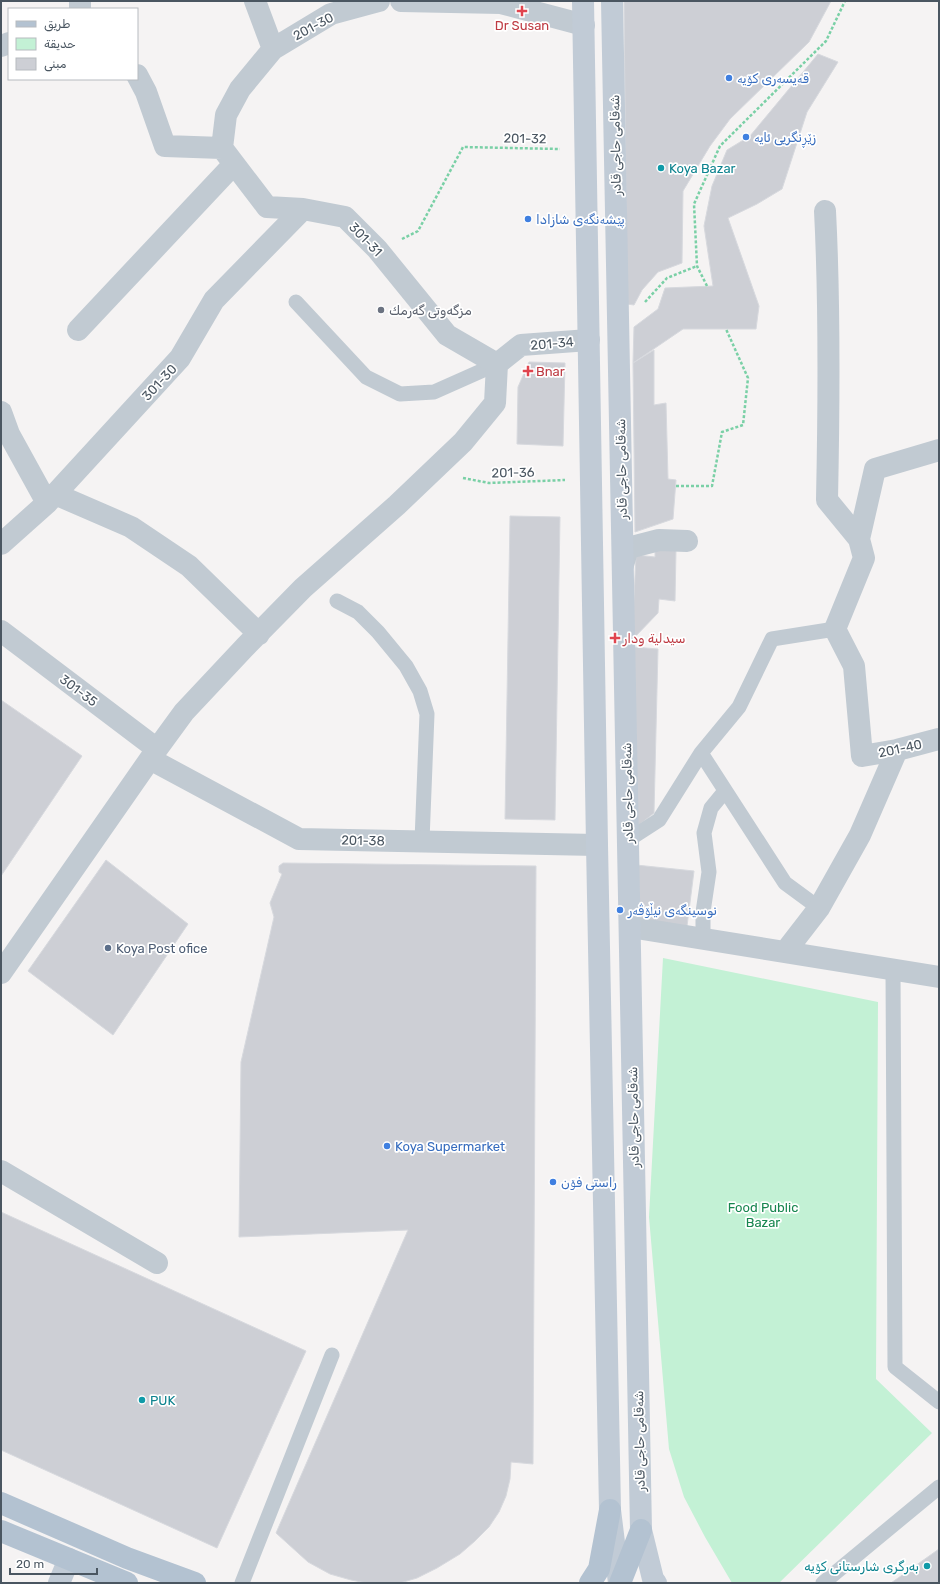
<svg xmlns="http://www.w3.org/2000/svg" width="940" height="1584" viewBox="0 0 940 1584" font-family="Rubik,'Noto Naskh Arabic',sans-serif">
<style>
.green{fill:#c3f1d5}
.building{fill:#cdcfd5;stroke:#d7d9de}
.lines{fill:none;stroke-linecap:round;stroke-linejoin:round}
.path{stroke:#7ad0a6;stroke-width:2.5;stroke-dasharray:3 2;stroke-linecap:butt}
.lane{stroke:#c1cad2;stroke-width:15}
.street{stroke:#c1cad2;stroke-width:22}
.secondary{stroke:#c1cbd6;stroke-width:22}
.primary{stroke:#b3c2d1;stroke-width:22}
.health-dot{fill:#e0444e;stroke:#fff;stroke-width:1.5}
.shop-dot{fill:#3f7fe0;stroke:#fff;stroke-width:1.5}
.culture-dot{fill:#0f9aa8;stroke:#fff;stroke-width:1.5}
.worship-dot{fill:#6b7280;stroke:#fff;stroke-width:1.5}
.service-dot{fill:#5c6f8a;stroke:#fff;stroke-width:1.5}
.labels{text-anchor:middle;stroke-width:3.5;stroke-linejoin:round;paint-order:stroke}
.health-label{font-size:13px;fill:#be3a42;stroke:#fff;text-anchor:start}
.street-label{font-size:13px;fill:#4a5661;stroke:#fff}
.shop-label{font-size:13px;fill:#366cbe;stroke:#fff;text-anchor:start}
.culture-label{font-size:13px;fill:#0d838f;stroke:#fff;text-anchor:start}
.worship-label{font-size:13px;fill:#5b616d;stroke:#fff;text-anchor:start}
.service-label{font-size:13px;fill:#4e5e75;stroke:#fff;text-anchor:start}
.park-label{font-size:13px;fill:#17864f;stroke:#fff}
</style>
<rect width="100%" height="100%" fill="#f5f3f3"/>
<path class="green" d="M663,958L878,1002L876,1379L932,1433L779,1583H732L705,1537L684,1497L669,1449L649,1217Z"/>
<path class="building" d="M624,1H831L809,42L730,119L710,146L683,191L682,263L658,272L642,290L634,305L627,304Z
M818,54L838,62L807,112L782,189L757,204L728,218L759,306L756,329H683L633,363L634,327L658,309L665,288L713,286L704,226L712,186L727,150L750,136Z
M654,350V405L666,403L668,479L676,480L673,519L635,532L633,363Z
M529,362L565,363L563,446L517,444L518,387Z
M510,516L560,517L555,820L505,819Z
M655,548L676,549L675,601L659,599L658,613L632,640L636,555L655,557Z
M634,647L658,649L654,813L634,829Z
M1,700L82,756L1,876Z
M106,860L188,924L113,1035L28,971Z
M283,863L536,866L533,1464L511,1462L510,1479L506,1496L499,1512L489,1527L475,1541L460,1554L437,1568L417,1578L400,1583H367L351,1580L330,1574L308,1562L276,1533L408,1230L239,1237L241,1062L274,917L270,903L282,874L279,872V866Z
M636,865L694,871L686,934L637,923Z
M1,1212L306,1351L217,1548L1,1450Z
M939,1549V1583H891Z"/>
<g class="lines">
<path class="path" d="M402,239L418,231L463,147L560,149
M707,286L697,266L694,204L720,146L826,41L845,1
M645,302L667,278L697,266
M463,478L489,483L565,480
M676,486H712L722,432L743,425L748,378L726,329"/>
<path class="lane" d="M296,302L366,377L400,394L434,392L497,364
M337,601L358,612L378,632L406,666L420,691L427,714L422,841
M701,753L785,883L819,908
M628,840L659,820L701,753L739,707L772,639L835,629
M703,938V912L709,872L704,833L711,808L725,791
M893,970L895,1367L939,1402
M242,1583L332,1355
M823,1583L939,1487"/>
<path class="street" d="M80,1V9
M255,1L273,49
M401,1L501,3L584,25
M1,46L9,43
M137,75L146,92L165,146L222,148
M222,148L267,207L303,209L345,217L377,249L447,335L497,364
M222,148L226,115L240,89L273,49L331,14L379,1
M825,211C830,307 829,404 827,500L859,539
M78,330L234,164
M497,364L521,345L589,340
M1,412L9,434L47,503
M939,450L875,469L859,539L864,558L835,629L854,666L862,756L897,750L939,739
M55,494L131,527L189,566L259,634
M1,544L47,503L180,358L214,300L303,209
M623,565L628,548L659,540L687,541
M1,631L157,749
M150,759L299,839L597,845
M630,927L939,977
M785,952L819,908L860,835L897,750
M1,973L157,749L184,712L245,647L303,588L397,505L463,442L495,403L497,364
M1,1171L157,1263"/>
<path class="secondary" d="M583,1L597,845L610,1510L619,1583
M612,1L641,1530L653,1579L656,1583
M59,1583L69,1559"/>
<path class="primary" d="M1,1503L127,1558L195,1583
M1,1531L127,1583
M590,1583L599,1569L610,1510
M620,1583L641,1530"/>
</g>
<g class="health-dot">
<path d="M520 5h4v4h4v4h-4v4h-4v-4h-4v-4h4z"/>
<path d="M526 365h4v4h4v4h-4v4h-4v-4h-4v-4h4z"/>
<path d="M613 632h4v4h4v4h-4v4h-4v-4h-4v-4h4z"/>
</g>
<g class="shop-dot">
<circle cx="729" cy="78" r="4"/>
<circle cx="746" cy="137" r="4"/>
<circle cx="528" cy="219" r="4"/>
<circle cx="620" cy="910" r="4"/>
<circle cx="387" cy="1146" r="4"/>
<circle cx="553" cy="1182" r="4"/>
</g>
<g class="culture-dot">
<circle cx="661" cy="168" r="4"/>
<circle cx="142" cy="1400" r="4"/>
<circle cx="927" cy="1566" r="4"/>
</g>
<circle class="worship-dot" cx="381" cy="310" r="4"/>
<circle class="service-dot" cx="108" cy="948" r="4"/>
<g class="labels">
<g class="health-label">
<text x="522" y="30" text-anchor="middle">Dr Susan</text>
<text x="536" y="376">Bnar</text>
<text x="623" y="643">سيدلية ودار</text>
</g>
<g class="street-label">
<text transform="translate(313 26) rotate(-28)" y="5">201-30</text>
<text transform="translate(525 138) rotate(1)" y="5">201-32</text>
<text transform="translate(615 145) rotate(-91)" y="5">شەقامی حاجی قادر</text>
<text transform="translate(366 239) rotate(46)" y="5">301-31</text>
<text transform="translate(552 343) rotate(-5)" y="5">201-34</text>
<text transform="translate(159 382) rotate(-47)" y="5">301-30</text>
<text transform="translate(621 469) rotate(-91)" y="5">شەقامی حاجی قادر</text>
<text transform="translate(513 472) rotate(-1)" y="5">201-36</text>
<text transform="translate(79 690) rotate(37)" y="5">301-35</text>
<text transform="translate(900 748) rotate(-12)" y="5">201-40</text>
<text transform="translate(627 793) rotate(-91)" y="5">شەقامی حاجی قادر</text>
<text transform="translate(363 840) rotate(1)" y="5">201-38</text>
<text transform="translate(633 1117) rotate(-91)" y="5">شەقامی حاجی قادر</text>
<text transform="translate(639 1441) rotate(-91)" y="5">شەقامی حاجی قادر</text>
</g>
<g class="shop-label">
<text x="737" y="83">قەیسەری کۆیە</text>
<text x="754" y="142">زێڕنگریی ئایە</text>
<text x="536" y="224">پێشەنگەی شازادا</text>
<text x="628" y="915">نوسینگەی نیڵۆڤەر</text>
<text x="395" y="1151">Koya Supermarket</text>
<text x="561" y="1187">راستى فۆن</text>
</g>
<g class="culture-label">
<text x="669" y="173">Koya Bazar</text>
<text x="150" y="1405">PUK</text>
<text x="919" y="1571" text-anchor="end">به‌رگری شارستانی كۆیه‌</text>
</g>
<g class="worship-label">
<text x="389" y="315">مزگه‌وتی گه‌رمك</text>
</g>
<g class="service-label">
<text x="116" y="953">Koya Post ofice</text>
</g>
<g class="park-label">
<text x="763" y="1212">Food Public<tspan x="763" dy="15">Bazar</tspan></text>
</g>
</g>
<rect width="940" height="1584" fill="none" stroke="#4a5661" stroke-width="4"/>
<rect x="8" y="8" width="130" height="72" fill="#ffffff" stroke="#b7bbc0"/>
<rect x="16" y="21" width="20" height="6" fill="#b3c2d1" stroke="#b7bbc0"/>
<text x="44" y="28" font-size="12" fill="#4a5661">طريق</text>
<rect x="16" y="38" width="20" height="12" fill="#c3f1d5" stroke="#b7bbc0"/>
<text x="44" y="48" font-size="12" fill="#4a5661">حديقة</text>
<rect x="16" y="58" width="20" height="12" fill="#cdcfd5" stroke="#b7bbc0"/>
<text x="44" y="68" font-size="12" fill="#4a5661">مبنى</text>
<path d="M10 1568v6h87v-6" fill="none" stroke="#4a5661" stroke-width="2"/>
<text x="16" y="1568" font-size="12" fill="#4a5661" stroke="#ffffff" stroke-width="3" paint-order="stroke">20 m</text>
</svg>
